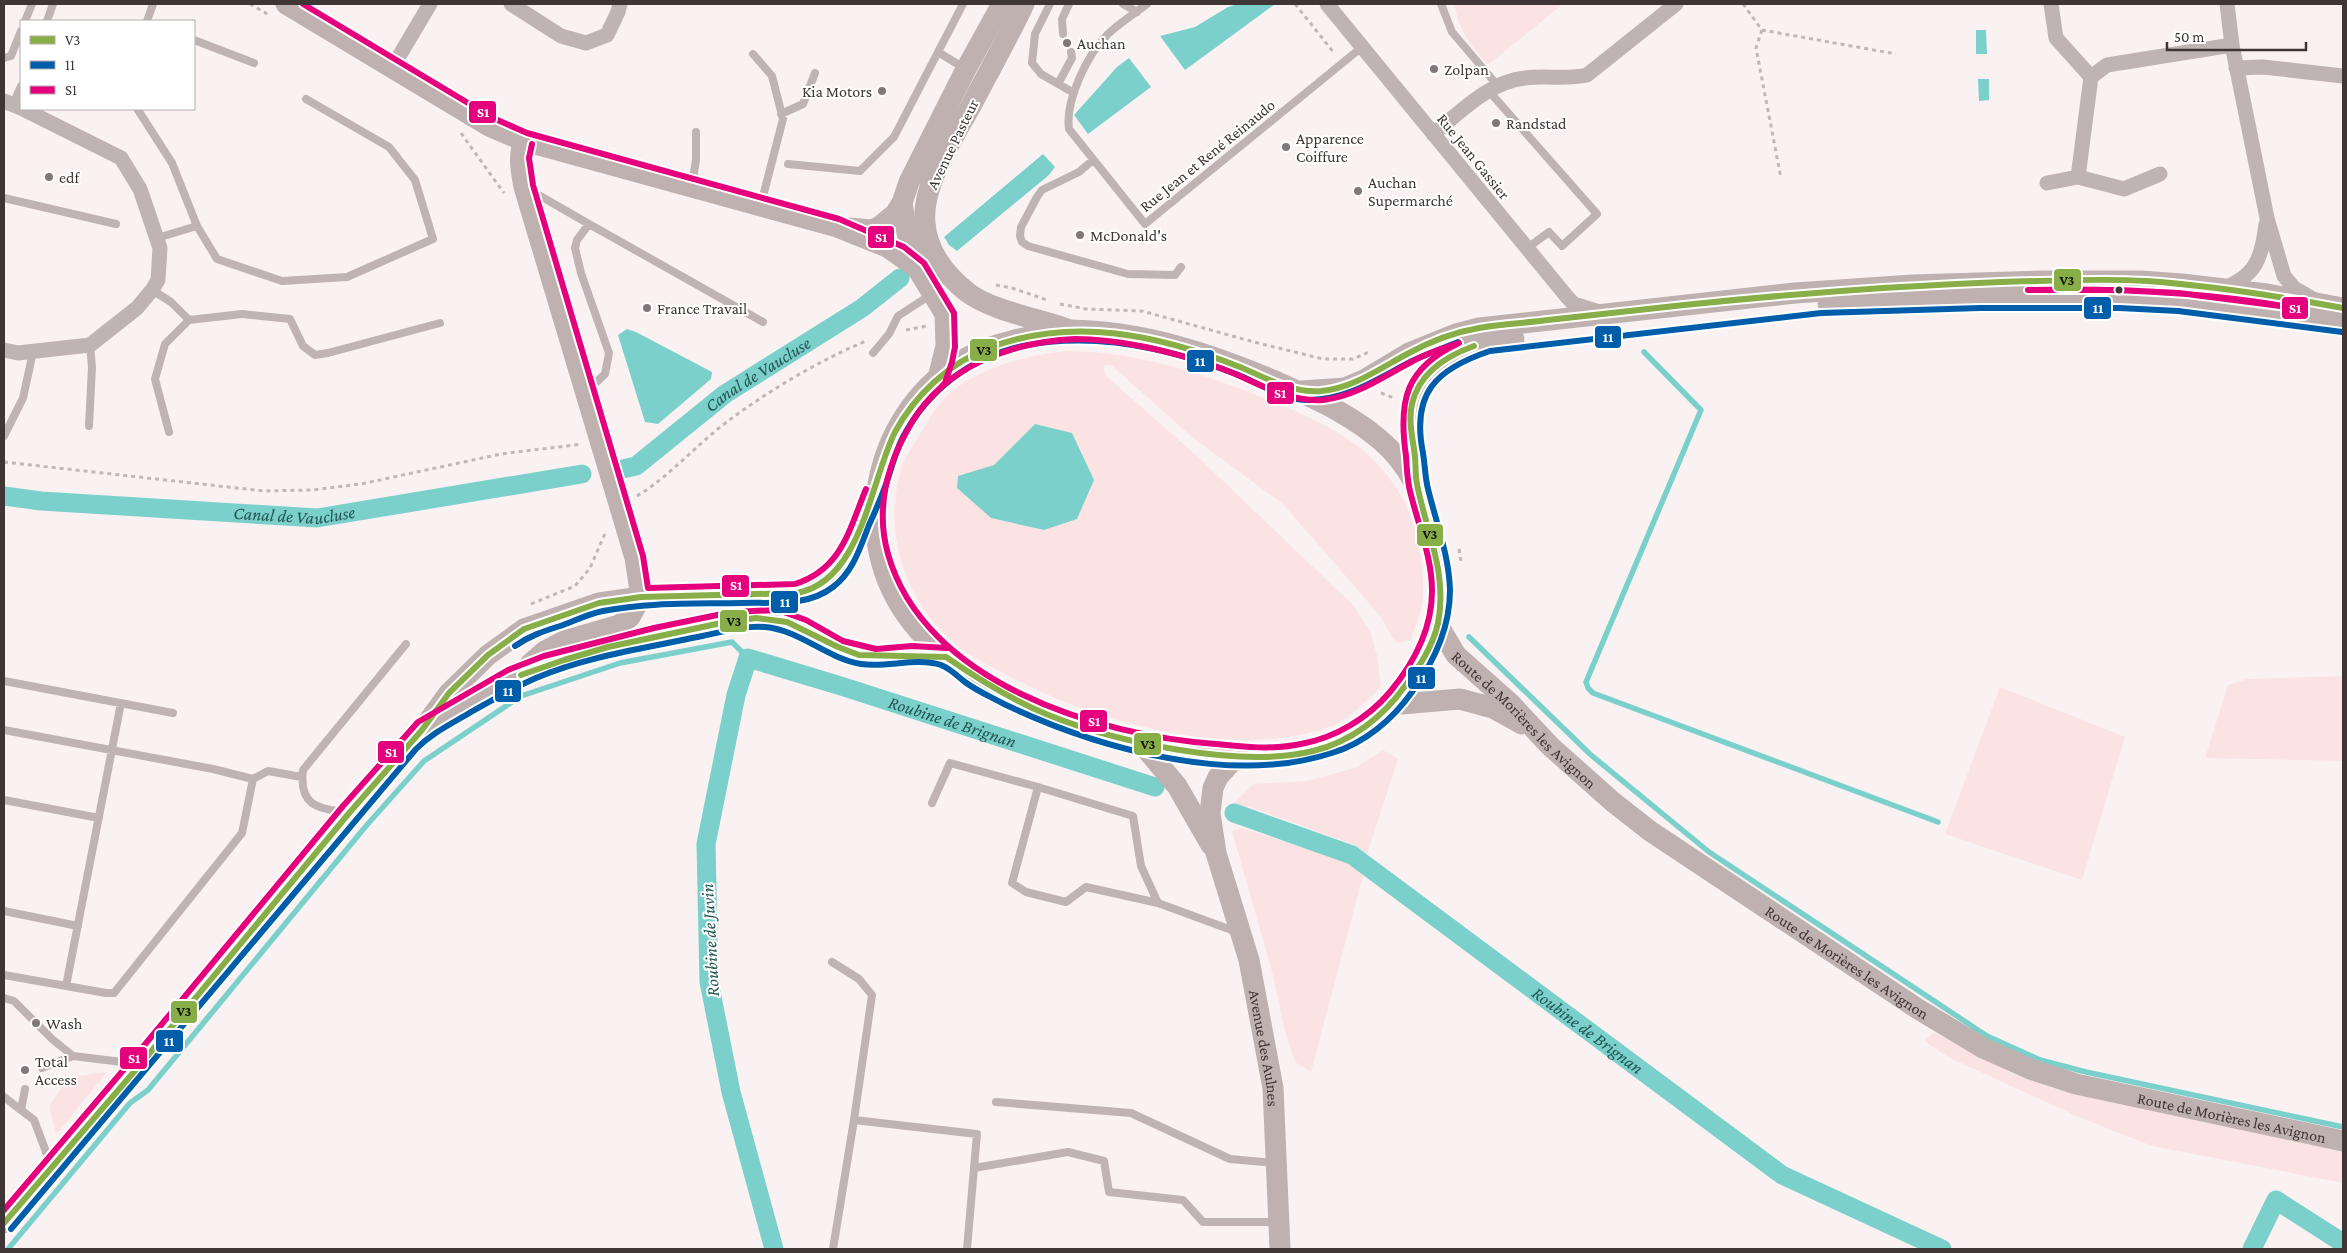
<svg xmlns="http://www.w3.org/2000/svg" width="2347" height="1253" viewBox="0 0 2347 1253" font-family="'Crimson Pro',serif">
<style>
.green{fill:#fbe3e3}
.water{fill:#7bd0cb}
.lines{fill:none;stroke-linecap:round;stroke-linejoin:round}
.stream{stroke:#7bd0cb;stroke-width:5.5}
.canal{stroke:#7bd0cb;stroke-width:19}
.path{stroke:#c2b7b7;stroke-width:3;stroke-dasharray:4 4;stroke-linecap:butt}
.lane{stroke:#c0b3b3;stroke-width:8}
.street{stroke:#c0b3b3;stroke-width:15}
.secondary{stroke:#c0b1b1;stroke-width:21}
.bus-1-casing{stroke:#fff;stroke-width:10}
.bus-2-casing{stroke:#fff;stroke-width:10}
.bus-3-casing{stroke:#fff;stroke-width:10}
.bus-1{stroke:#87ae47;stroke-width:6}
.bus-2{stroke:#005daa;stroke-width:6}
.bus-3{stroke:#e5007d;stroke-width:6}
.poi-dot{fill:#817777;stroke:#fff;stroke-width:2}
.bus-dot{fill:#403535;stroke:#fff;stroke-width:2}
.labels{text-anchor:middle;stroke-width:4;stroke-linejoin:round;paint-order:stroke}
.poi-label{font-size:16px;fill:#403535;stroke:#fff;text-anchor:start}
.street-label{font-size:16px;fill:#403535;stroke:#fff}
.water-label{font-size:18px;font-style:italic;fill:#235753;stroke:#fff}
.line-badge{stroke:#fff;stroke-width:2}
.badge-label{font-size:14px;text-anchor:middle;font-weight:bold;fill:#fff}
.pale-badge-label{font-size:14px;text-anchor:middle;font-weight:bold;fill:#111}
</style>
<rect width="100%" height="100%" fill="#faf2f2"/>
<path class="green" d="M1455,4H1563L1488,65C1472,46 1457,30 1455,4Z
M1070,351C1141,353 1198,372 1264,398C1296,411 1330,425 1358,446C1377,460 1393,481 1404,501C1417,523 1427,579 1422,604C1420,616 1415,629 1411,640L1398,643L1392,638L1381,617L1283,504L1192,437L1111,365H1105L1104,368L1106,376L1197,456L1354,606L1370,631L1377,655L1381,687C1367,699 1351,719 1334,725C1234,764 1085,720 996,669C983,662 966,654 955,644C903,599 880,526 904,461C908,452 915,443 920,434C928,421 936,406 948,395C978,367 1031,354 1070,351Z
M2343,676V761L2205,758L2228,685L2247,679Z
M2000,687L2125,737L2082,880L1945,834Z
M1383,750L1398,759L1367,854L1355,845L1250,807L1232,805L1253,784L1306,781L1355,768Z
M1242,828L1350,863L1363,876L1311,1072L1295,1062L1285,1031L1273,975L1232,831Z
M1934,1032L2011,1073L2052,1088L2343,1151V1183L2152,1146L2081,1118L1950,1058L1924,1041Z
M107,1072L56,1135L49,1106L69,1077Z"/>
<path class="water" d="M1238,4H1275L1185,70L1160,36L1195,27L1228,7Z
M1976,30H1986L1987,54H1976Z
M1129,58L1151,87L1088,134L1074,115L1117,67Z
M1978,79H1989V100L1979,101Z
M1043,154L1055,167L1049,175L957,251L949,245L944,237Z
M627,329L636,332L712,372L711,379L658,424L645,422L618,335Z
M1035,424L1072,433L1094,480L1077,519L1044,530L991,518L957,488L958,476L994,465Z"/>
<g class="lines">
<path class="stream" d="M1644,352L1701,410L1586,682L1588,688L1593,693L1938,822
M1469,637L1591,755L1709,852L1987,1036L2040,1060L2086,1072L2343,1127
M8,1249L130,1103L148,1090L366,826L424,761L521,696L620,663L732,642L748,658"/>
<g class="canal">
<path id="s1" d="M618,470L636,466L725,394L862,308L900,278"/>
<path id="s2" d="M4,496L41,501L317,518L582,474"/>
<path id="s3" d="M1234,813L1352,855L1782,1175L1942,1249"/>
<path id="s4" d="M774,1249L731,1092L709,982L706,844L736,695L748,658L841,686L1155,787"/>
<path d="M2252,1249L2276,1200L2343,1243"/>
</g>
<path class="path" d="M250,4L269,15
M1295,4L1335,54
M1743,4L1762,30L1896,54
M1762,30L1756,48L1781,178
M461,133L504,193
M996,285L1012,288L1047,300
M1060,304L1086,309L1142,311L1254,342L1323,359H1353L1371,351
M906,330L927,326
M1381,393L1394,398
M4,462L264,491L312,490L361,484L501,454L582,444
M637,496C670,476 696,445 728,421C770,390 818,361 866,341
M1459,549L1461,562
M531,604L575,586L590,568L606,531"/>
<path class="lane" d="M963,4L938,52L964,68
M1050,4L1035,34L1032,63L1041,74L1074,93
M1123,4L1137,12
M1147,4C1134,14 1119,23 1107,35C1087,55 1065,101 1069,129L1145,224L1362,47
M1441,4L1452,32L1498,86
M25,21L32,4
M47,21L53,4
M147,21L153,4
M1063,34L1062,19L1069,4
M194,40L254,63
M753,54L772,76L783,119L761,204
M4,58L11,56L21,31
M1058,84L1072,58L1071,52
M1488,90L1597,214L1562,246L1549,232L1526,249
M13,104L21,86
M138,110L172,163L197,226L157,238
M781,114L803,104L815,73
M1093,160L1079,172L1042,190L1037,197L1021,227L1020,236L1022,242L1028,246L1128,274L1175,275L1181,267
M788,164L860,171L894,137L938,52
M692,185L696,160V132
M528,189L589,224L577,240L575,248L581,273L609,353L605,374L588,390
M4,198L116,224
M589,224L763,322
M197,226L217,259L282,281L347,277L433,239L415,180L389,147L306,99
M152,290L171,302L189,320L165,344L155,379L169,432
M189,320L242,314L290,319L303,346L315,355L328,353L440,323
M873,353L889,334L898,316L932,294
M89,426L92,367L90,345
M4,436L23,398L33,352
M4,681L173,713
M4,730L213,769L253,779L268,771L302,777
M1038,787L1012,883L1026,892L1066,902L1086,887L1158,903
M4,800L99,818
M932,803L950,763L1038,787L1133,816L1141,866L1158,903L1237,932
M345,812C316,809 299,804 303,770L406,644
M4,911L78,926
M832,962L859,979L872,995L854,1120L977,1134L974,1168
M4,975L106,993H114L242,833L253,779
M66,986L121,703
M4,998L14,1001L52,1039L73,1056
M42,1068L73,1056L122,1062L137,1066
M25,1089L21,1110L34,1120L51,1165
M4,1097L21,1110
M996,1102L1131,1113L1230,1159L1274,1163
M833,1249L854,1120
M967,1249L974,1168L1068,1152L1104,1161L1109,1192L1183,1200L1203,1222H1277"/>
<path class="street" d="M511,4L561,36L586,43L607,35L618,12L620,4
M1327,4L1568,298L1574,304L1599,312
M2051,4L2056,38L2091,77L2078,177
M2227,4L2232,45L2267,218L2284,276L2294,288L2313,299
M392,68L430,4
M2236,68L2263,67L2343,76
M2091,77L2107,65L2232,45
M4,101L21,108
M1433,134C1461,112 1488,82 1525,78C1546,75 1566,80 1587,75L1676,4
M2047,183L2078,177L2124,189L2160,174
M2222,289C2256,276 2262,258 2266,224
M4,350L18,353L90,345L137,308L152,290L158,280L160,248L140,189L121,158L23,109"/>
<g class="secondary">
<path d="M286,4L489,126L524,141L837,227L887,247L917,268L945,314L946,346L938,378"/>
<path d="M1024,4C1008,38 989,71 972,104C954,137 921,185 925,223C927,251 946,275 967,292C992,311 1037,318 1067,329"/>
<path d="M524,141C518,157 521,170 524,187L625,524L635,558L641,597"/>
<path d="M902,203L907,233L917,268"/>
<path d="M849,228L871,230L879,227L895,214L902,203L909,182L966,69L1002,4"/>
<path d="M1828,304C1944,300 2061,295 2177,302C2233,305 2288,314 2343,323"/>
<path d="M1070,330C1142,331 1209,353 1275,381C1316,399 1358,417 1390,449C1416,476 1425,505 1435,540C1444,573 1444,609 1431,641C1414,684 1381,724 1337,742C1242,783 1059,731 974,678C949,662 922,638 905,613C848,530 876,410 964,359C996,341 1033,336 1070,330Z"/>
<path d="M1301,391L1345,388L1364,380L1409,353L1456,334L1479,328L1795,293L1912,285L2044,281H2141L2182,284L2267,294L2343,308"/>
<path d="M1417,485C1416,469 1412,452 1410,436C1403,369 1459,345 1514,339"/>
<path id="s5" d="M1438,625L1456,655L1510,703L1550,746L1613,802L1650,831L1918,1009L1983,1048L2030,1069L2076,1084L2343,1141"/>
<path d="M530,664L545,651L564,641L619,625L630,617L641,597"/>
<path d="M1390,705L1460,699L1493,708L1522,724"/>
<path d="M429,726L512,678L547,664L656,636L734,621L776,619L802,628L840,649L859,655L876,658L913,655L946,657"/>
<path d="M1141,743L1177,786L1211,845"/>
<path id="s6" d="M1238,755L1218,777L1213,788L1210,813L1216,853L1249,960L1273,1088L1280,1249"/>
<path d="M4,1223L139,1066L350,812L422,730L449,693L488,655L524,629L599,603L641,597L797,593C846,582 853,540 871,499"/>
</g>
<defs>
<path id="bus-1" d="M946,657C978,679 1010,699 1046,714C1114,742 1241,769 1313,751C1351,742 1383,717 1405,686C1419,667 1433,646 1438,623C1448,573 1426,531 1417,484C1415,475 1416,466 1415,457C1413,439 1408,422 1412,404C1419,373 1446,356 1474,346
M521,675L564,660L608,647L726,622L756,618L787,622L838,647L859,655L946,657
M4,1223L139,1066L350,812L422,730L449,693L488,655L524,629L599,603L641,597L797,593C862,581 870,482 895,432C915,395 949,363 989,348C1073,316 1159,335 1240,367C1267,378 1290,393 1321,391C1353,388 1379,369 1407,354C1429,342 1455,332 1479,328C1502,324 1525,323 1548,320C1593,315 1639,310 1684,305C1790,294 1895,286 2001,282C2050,281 2099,278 2147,281C2213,286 2278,296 2343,308"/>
<path id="bus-2" d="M515,646C529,636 544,631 560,626C574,621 588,614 603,611C648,602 696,604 742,603C773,602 807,607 833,587C853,572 860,548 869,525C875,512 881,498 886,484C892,468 895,452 903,437C928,390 971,357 1023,346C1095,331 1169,348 1236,374C1260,383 1283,401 1309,400C1349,399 1377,379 1412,361C1427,354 1443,348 1458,342
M11,1229L416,749C432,733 451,724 471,712C492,700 513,688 536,678C585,657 640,649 692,638C716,634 741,625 765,627C800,630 826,658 861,664C887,668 916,657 941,665C951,669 957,676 965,682C977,691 991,697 1004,704C1096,748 1231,786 1332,753C1365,743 1393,719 1412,692C1434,662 1450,627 1450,590C1449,555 1436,522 1428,489C1425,477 1425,465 1423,453C1411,393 1436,369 1490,351L1821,313L1980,308H2119L2178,311L2342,332"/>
<path id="bus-3" d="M303,4L493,118L527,133L839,219L904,247L924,263L954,313L955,347L952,362L945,383L925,404
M532,144L529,158L533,185L643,556L648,588L795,584C842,569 849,530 866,489
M2028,290C2117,288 2206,292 2295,308L2179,293L2119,290Z
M1075,339C1124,339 1177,353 1223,369C1255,381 1288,403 1323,400C1357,396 1384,376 1413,361C1427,353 1443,348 1459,343C1405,368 1398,401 1406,456C1407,469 1407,482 1411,495C1419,527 1432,558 1432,591C1432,629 1414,663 1390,692C1368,718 1335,738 1301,744C1273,750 1244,747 1216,744C1098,736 924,682 888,554C875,508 888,462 912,422C946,366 1011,342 1075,339Z
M4,1210L132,1060L343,806L418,722L508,670L544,656L654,628L732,612L778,610L806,620L843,641L876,649L912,646L947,648"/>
</defs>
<use href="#bus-1" class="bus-1-casing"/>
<use href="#bus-2" class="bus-2-casing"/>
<use href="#bus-3" class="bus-3-casing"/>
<use href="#bus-1" class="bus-1"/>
<use href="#bus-2" class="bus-2"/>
<use href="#bus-3" class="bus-3"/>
</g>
<g class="poi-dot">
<circle cx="1067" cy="43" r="5"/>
<circle cx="1434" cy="69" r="5"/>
<circle cx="882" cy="91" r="5"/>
<circle cx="1496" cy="123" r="5"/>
<circle cx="1286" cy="147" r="5"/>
<circle cx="49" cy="177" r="5"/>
<circle cx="1358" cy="191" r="5"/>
<circle cx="1080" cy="235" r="5"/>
<circle cx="647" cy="308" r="5"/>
<circle cx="36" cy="1023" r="5"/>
<circle cx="25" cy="1070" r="5"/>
</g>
<circle class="bus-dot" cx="2119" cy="290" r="4.5"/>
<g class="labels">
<g class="poi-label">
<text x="1077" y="49">Auchan</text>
<text x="1444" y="75">Zolpan</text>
<text x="872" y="97" text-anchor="end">Kia Motors</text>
<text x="1506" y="129">Randstad</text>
<text x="1296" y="144">Apparence<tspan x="1296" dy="18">Coiffure</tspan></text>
<text x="59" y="183">edf</text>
<text x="1368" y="188">Auchan<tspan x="1368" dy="18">Supermarché</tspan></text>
<text x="1090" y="241">McDonald's</text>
<text x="657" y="314">France Travail</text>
<text x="46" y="1029">Wash</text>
<text x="35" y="1067">Total<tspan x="35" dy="18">Access</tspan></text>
</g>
<g class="street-label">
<text transform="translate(952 144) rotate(-64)" y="6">Avenue Pasteur</text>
<text transform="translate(1207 155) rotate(-39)" y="6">Rue Jean et René Reinaudo</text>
<text transform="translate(1474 156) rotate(51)" y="6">Rue Jean Gassier</text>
<text dy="6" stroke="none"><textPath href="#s5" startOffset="129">Route de Morières les Avignon</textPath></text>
<text dy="6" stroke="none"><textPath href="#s5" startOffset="534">Route de Morières les Avignon</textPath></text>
<text dy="6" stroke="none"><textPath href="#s6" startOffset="309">Avenue des Aulnes</textPath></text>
<text dy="6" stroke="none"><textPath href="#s5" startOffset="954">Route de Morières les Avignon</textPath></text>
</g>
<g class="water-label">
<text dy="6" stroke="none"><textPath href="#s1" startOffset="171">Canal de Vaucluse</textPath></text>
<text dy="6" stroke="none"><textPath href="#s2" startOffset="291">Canal de Vaucluse</textPath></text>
<text dy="6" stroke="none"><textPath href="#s4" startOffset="818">Roubine de Brignan</textPath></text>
<text transform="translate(710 940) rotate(-93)" y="6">Roubine de Juvin</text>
<text dy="6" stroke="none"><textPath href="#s3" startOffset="419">Roubine de Brignan</textPath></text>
</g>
</g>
<g class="line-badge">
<rect x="468" y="100" width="29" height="24" rx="5" fill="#e5007d"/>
<rect x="867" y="225" width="28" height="24" rx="5" fill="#e5007d"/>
<rect x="2053" y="268" width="29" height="24" rx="5" fill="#87ae47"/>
<rect x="2281" y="296" width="28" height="24" rx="5" fill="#e5007d"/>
<rect x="2083" y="296" width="29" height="24" rx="5" fill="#005daa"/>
<rect x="1594" y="325" width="28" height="24" rx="5" fill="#005daa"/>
<rect x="969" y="338" width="29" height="24" rx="5" fill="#87ae47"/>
<rect x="1186" y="349" width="29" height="24" rx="5" fill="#005daa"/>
<rect x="1266" y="381" width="29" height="24" rx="5" fill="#e5007d"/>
<rect x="1416" y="523" width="28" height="24" rx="5" fill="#87ae47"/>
<rect x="721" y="574" width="29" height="24" rx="5" fill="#e5007d"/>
<rect x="770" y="590" width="29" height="24" rx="5" fill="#005daa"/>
<rect x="719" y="609" width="29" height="24" rx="5" fill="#87ae47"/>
<rect x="1407" y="666" width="29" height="24" rx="5" fill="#005daa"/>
<rect x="494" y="679" width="28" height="24" rx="5" fill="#005daa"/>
<rect x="1079" y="709" width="29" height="24" rx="5" fill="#e5007d"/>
<rect x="1133" y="732" width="29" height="24" rx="5" fill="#87ae47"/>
<rect x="377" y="740" width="28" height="24" rx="5" fill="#e5007d"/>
<rect x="170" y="1000" width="28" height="24" rx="5" fill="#87ae47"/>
<rect x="155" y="1029" width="29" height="24" rx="5" fill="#005daa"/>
<rect x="119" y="1046" width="29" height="24" rx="5" fill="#e5007d"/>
</g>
<g class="badge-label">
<text x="483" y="117">S1</text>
<text x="881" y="242">S1</text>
<text x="2295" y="313">S1</text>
<text x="2098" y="313">11</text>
<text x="1608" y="342">11</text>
<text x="1200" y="366">11</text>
<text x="1280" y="398">S1</text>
<text x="736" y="590">S1</text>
<text x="785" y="607">11</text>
<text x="1421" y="683">11</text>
<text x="508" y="696">11</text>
<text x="1094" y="726">S1</text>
<text x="391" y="757">S1</text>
<text x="169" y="1046">11</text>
<text x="134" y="1063">S1</text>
</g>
<g class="pale-badge-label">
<text x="2067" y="285">V3</text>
<text x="984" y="355">V3</text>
<text x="1430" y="539">V3</text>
<text x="734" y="626">V3</text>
<text x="1148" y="749">V3</text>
<text x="184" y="1016">V3</text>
</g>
<rect width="2347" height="1253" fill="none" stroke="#403535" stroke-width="10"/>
<rect x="20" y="20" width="175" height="90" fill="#ffffff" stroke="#b3aeae"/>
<rect x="30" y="36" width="25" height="8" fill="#87ae47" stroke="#b3aeae"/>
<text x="65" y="45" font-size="15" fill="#403535">V3</text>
<rect x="30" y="61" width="25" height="8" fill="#005daa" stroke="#b3aeae"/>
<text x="65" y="70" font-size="15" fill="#403535">11</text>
<rect x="30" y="86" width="25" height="8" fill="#e5007d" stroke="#b3aeae"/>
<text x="65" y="95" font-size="15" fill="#403535">S1</text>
<path d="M2167 42v8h139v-8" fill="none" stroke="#403535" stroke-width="2.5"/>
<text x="2174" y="42" font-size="15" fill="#403535" stroke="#ffffff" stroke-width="4" paint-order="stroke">50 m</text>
</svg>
